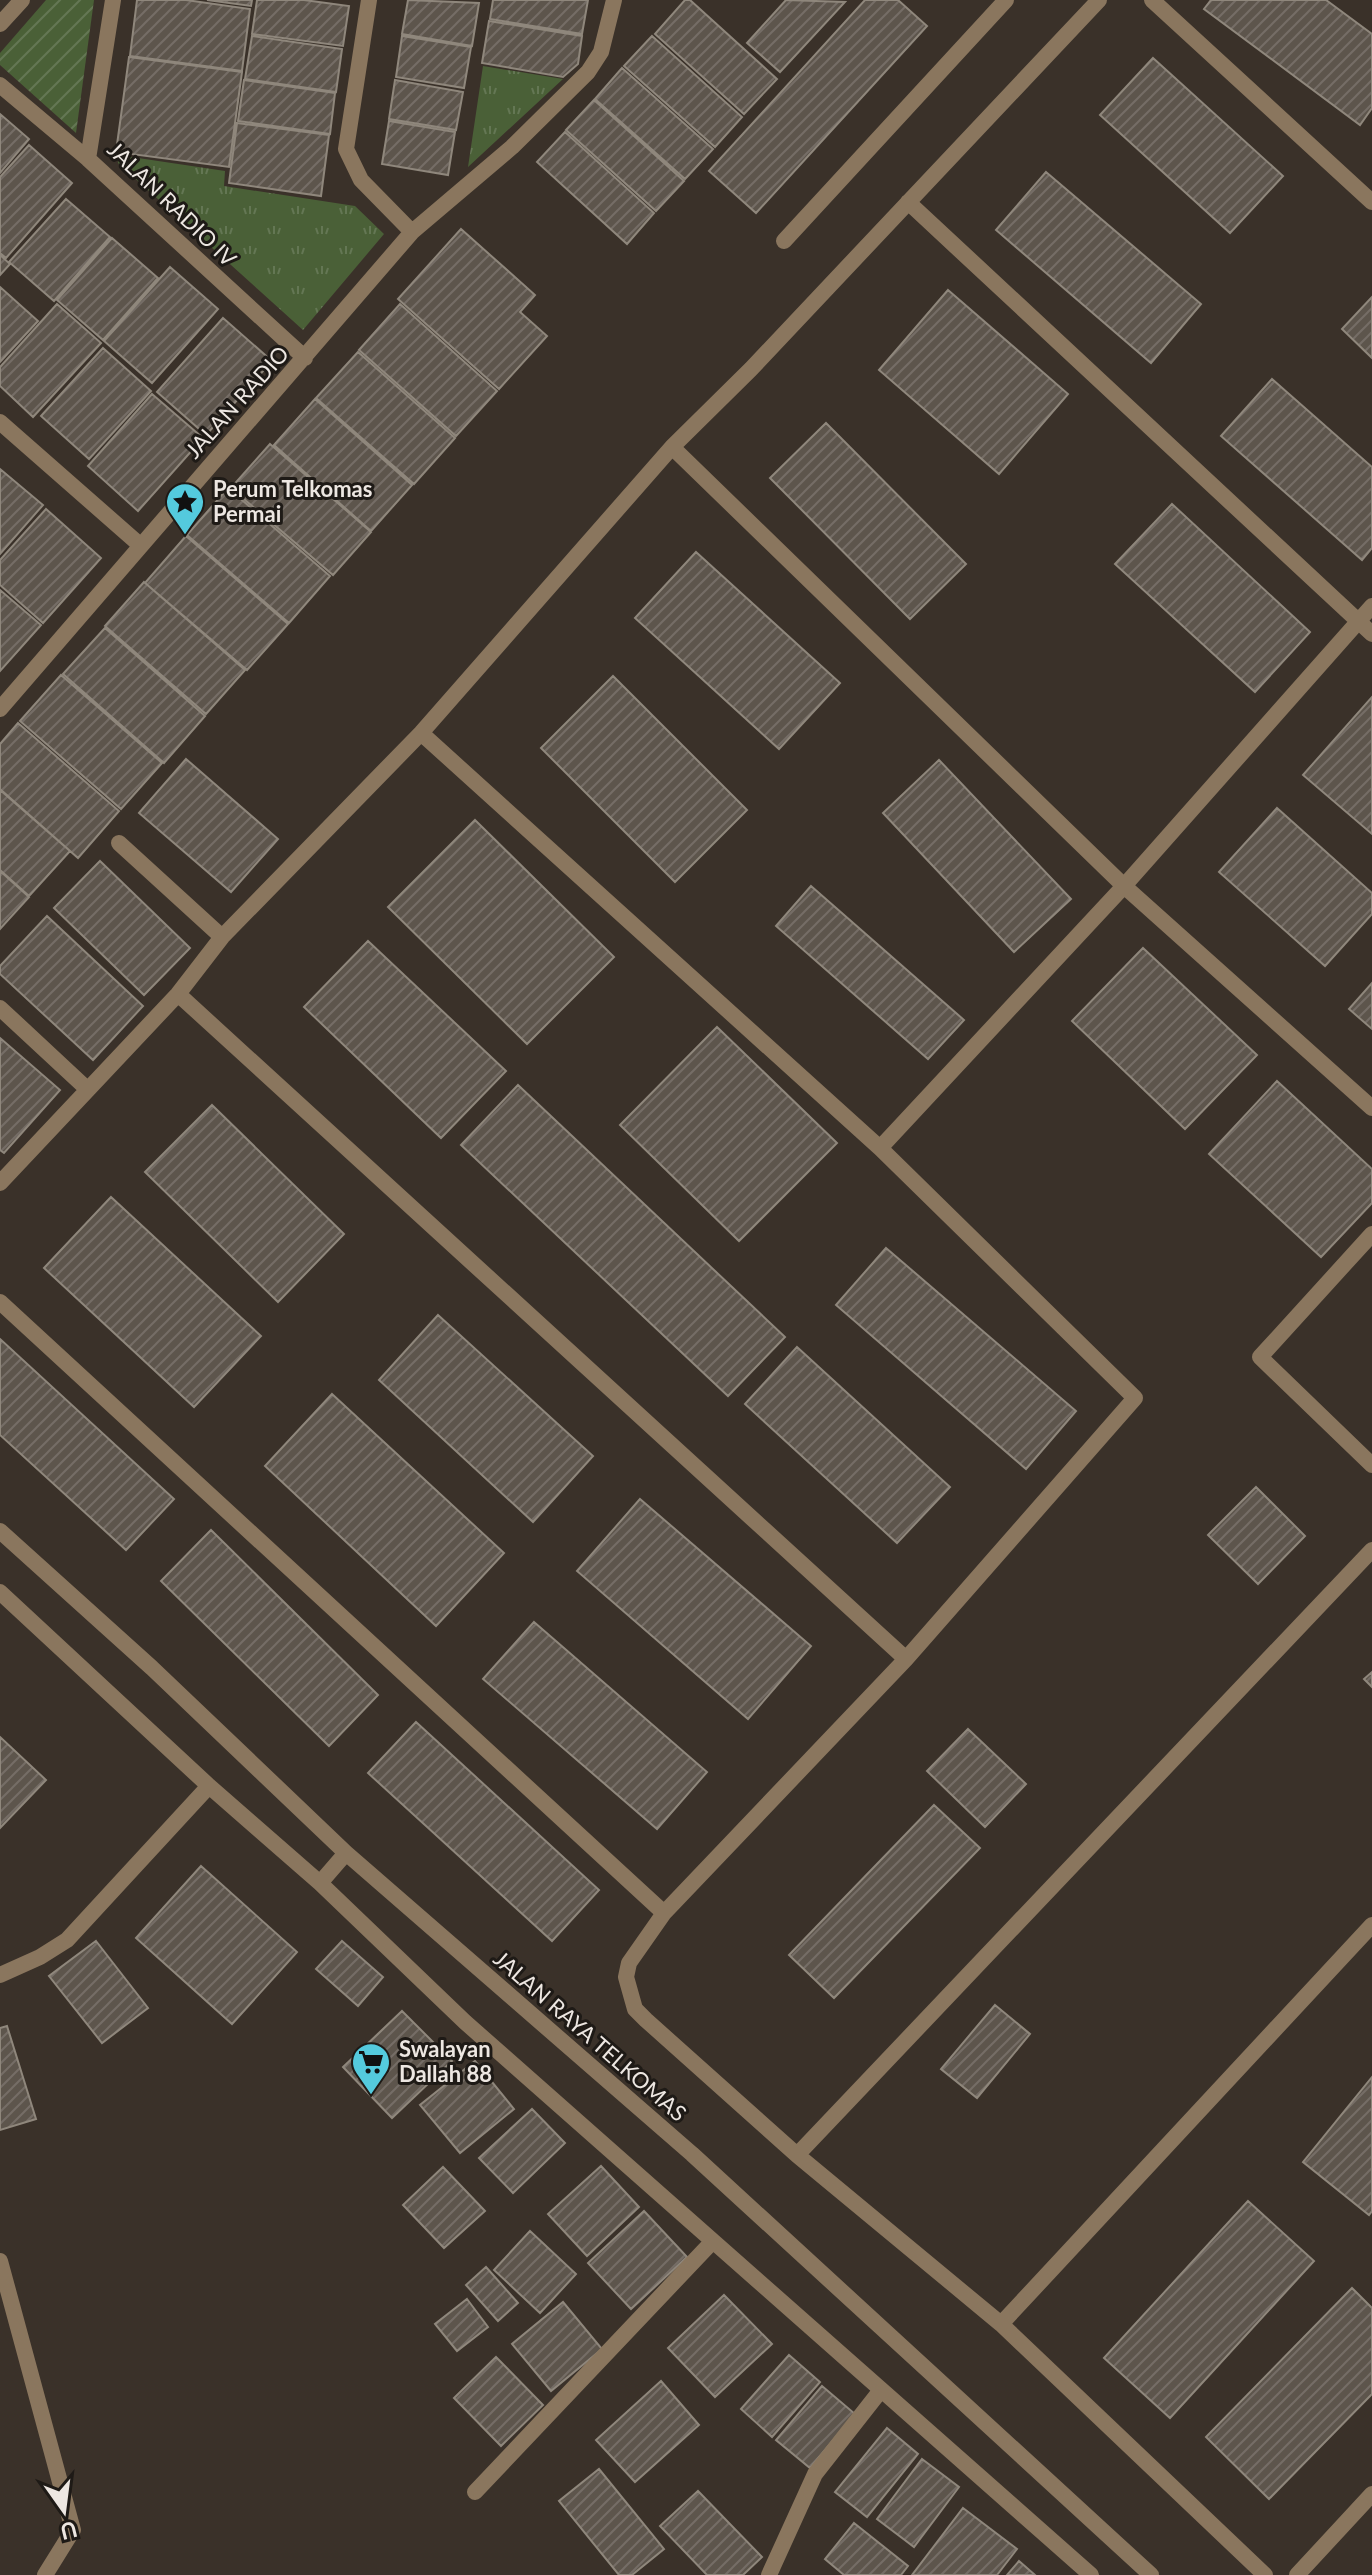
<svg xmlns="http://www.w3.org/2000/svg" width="1372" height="2575" viewBox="0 0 1372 2575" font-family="Lato,sans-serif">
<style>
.grass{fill:url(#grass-tufts)}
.garden{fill:url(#garden-furrows)}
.building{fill:url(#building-hatch);stroke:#8f877c;stroke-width:2}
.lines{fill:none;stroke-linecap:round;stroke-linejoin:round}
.lane{stroke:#8a765e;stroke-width:16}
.street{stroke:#8a765e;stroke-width:16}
.labels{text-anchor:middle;stroke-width:6;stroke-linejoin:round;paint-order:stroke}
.street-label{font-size:22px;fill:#ede7e2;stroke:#1e1a16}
.poi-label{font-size:22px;font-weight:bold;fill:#ede7e2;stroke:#1e1a16;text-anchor:start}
</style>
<defs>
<pattern id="grass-tufts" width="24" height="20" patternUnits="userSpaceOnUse" patternTransform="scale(2)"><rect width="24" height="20" fill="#4a6037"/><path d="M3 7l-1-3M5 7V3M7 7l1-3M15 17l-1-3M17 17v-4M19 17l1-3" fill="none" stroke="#647754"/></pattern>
<pattern id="garden-furrows" width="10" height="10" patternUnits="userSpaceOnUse" patternTransform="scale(2)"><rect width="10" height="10" fill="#4a6037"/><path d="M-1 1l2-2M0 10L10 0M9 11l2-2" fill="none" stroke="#647754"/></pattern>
<pattern id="building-hatch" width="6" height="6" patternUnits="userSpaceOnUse" patternTransform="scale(2)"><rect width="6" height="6" fill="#5d554c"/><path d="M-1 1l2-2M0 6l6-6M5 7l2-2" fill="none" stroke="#756d66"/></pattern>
</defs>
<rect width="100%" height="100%" fill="#3a3129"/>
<path class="grass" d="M483,66L563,79L468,167Z
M118,155L225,171L224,186L355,206L384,234L303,330L118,163Z"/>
<path class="garden" d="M46,0H94L76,133L0,65V53Z"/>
<path class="building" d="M137,0H186L250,9L242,71L130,56Z
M207,0H252L251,6Z
M257,0H304L349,6L343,46L252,34Z
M408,0L479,3L472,46L402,34Z
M493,0H588L582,34L490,19Z
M685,0H690L777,79L744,114L655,34Z
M786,0L845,2L780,72L747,43Z
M865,0H898L927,26L756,213L709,171Z
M1211,0H1326L1372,34V108L1360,125L1204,9Z
M489,21L582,36L578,64L563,77L482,63Z
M252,36L342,49L336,92L245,79Z
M402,36L471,47L464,88L396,77Z
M652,36L742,117L715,147L624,66Z
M129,57L242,72L229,167L116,152Z
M1153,58L1283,176L1230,233L1100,115Z
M622,68L713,149L685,179L595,99Z
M244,80L335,93L330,134L238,121Z
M395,80L463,92L456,130L389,119Z
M594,100L684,181L656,211L566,130Z
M0,114L29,139L0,173Z
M389,121L455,132L448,175L382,164Z
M237,123L329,135L321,196L229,183Z
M565,132L654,213L627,244L537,162Z
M29,145L72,183L6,258L0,253V177Z
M1046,172L1201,304L1151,363L996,230Z
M66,199L110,237L54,301L9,262Z
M461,229L535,295L520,312L547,336L499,389L398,299Z
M112,238L158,278L103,340L57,300Z
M0,255L10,264L0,275Z
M170,267L218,309L152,383L104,341Z
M0,287L38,321L0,362Z
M948,290L1068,394L999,474L879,370Z
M1372,297V358L1342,329Z
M57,304L101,343L33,417L0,386V367Z
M400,304L497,391L456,436L359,350Z
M223,318L272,361L206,435L157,392Z
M103,348L151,391L89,459L41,416Z
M358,352L455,438L414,484L316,398Z
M1272,379L1372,467V548L1362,560L1221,436Z
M152,394L203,438L138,511L88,466Z
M315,399L412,485L371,531L274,445Z
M826,423L966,564L910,619L770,478Z
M270,444L371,532L333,575L231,488Z
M0,469L43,505L0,554Z
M228,488L330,576L289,623L187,535Z
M1172,504L1310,632L1255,692L1115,564Z
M46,509L101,558L43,623L0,585V560Z
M186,536L288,624L247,670L145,583Z
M696,552L840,683L779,749L635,618Z
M144,582L245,670L206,714L105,626Z
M0,590L41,625L0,671Z
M105,628L205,716L164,763L63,674Z
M61,675L162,763L121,809L20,721Z
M613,676L747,810L675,882L541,748Z
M1372,697V834L1303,775Z
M18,723L119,811L78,858L0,789V744Z
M186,759L278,839L231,892L139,813Z
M939,760L1071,899L1014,952L883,813Z
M0,790L70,851L29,896L0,870Z
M1277,808L1372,893V914L1325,966L1219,872Z
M475,820L614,957L527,1044L388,907Z
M100,861L190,948L144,995L54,908Z
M0,871L29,897L0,929Z
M811,886L964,1020L928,1059L776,926Z
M47,916L143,1006L93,1060L0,974V966Z
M368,941L506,1071L441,1138L304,1007Z
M1143,948L1257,1055L1185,1129L1072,1021Z
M1372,983V1029L1349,1009Z
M717,1027L837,1143L739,1241L620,1125Z
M0,1038L60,1090L4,1153L0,1150Z
M1277,1081L1372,1169V1203L1321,1257L1209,1154Z
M518,1085L785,1337L728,1396L461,1145Z
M212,1105L344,1234L278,1302L145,1172Z
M111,1197L261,1336L194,1407L44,1268Z
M886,1248L1076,1411L1026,1469L836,1305Z
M438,1315L593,1456L533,1522L379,1380Z
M0,1339L174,1499L126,1550L0,1435Z
M797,1347L950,1487L897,1543L745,1404Z
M332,1394L504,1553L436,1626L265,1466Z
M1256,1487L1305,1536L1258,1584L1208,1535Z
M640,1499L811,1646L748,1719L577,1571Z
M211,1530L378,1695L329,1746L161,1581Z
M534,1622L707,1772L657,1829L483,1679Z
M1372,1672V1687L1364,1679Z
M416,1722L599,1890L552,1941L368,1773Z
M968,1729L1026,1784L985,1827L927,1771Z
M0,1737L46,1780L0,1828Z
M934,1805L980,1848L834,1998L789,1955Z
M201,1866L297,1952L232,2024L136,1938Z
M96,1941L148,2008L102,2043L49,1976Z
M342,1941L383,1977L358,2006L316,1969Z
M995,2005L1030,2034L977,2098L941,2069Z
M402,2011L452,2061L392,2118L343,2067Z
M7,2026L36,2119L0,2130V2028Z
M475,2061L514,2109L460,2153L420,2105Z
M1372,2077V2211L1369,2215L1303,2162Z
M532,2109L565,2143L513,2193L479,2158Z
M601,2166L639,2207L587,2256L548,2214Z
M443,2167L485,2211L444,2248L403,2205Z
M1248,2201L1314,2261L1170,2418L1104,2358Z
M644,2211L687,2257L631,2309L588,2263Z
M530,2231L576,2274L540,2313L494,2270Z
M486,2267L518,2303L498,2321L466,2285Z
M1352,2288L1372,2308V2394L1269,2499L1206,2437Z
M724,2295L772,2344L715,2397L668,2348Z
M467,2299L488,2327L457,2351L435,2324Z
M563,2302L602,2349L551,2391L512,2344Z
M789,2355L820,2382L772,2437L741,2409Z
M496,2357L543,2405L501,2446L454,2398Z
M661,2381L699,2425L635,2482L596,2440Z
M822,2386L855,2414L810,2468L776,2440Z
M887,2428L918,2454L867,2517L835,2492Z
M922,2459L959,2487L914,2547L877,2519Z
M599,2469L664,2549L632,2575H619L559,2501Z
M698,2491L762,2557L743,2575H707L660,2526Z
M963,2508L1017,2549L997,2575H912Z
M854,2523L908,2566L901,2575H844L825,2559Z
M1019,2561L1035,2575H1007Z"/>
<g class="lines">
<path class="lane" d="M784,241L1006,0"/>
<path class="street" d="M113,0L88,159L305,358
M369,0L346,149L361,180L412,232
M1152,0L1372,202
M0,24L22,0
M0,85L88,159
M908,202L1372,634
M0,422L140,545
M672,447L1124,886L1372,1108
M0,709L412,232L512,147L588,72L601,52L614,0
M421,733L880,1148L1135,1398L906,1659L664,1913L629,1963L626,1977L635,2009L646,2020L797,2155L1001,2324L1265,2575
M119,843L222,937
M178,994L906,1659
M0,1008L86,1088
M880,1148L1124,886L1372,606
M0,1183L178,994L222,937L421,733L672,447L751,369L1099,0
M1372,1234L1260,1357L1372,1465
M0,1302L664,1913
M0,1531L152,1668L346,1853L692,2154L1151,2575
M0,1592L209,1786L320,1883L465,2022L1091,2575
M320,1883L346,1853
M0,1975L40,1957L67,1940L209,1786
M797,2155L1372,1550
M0,2261L73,2530L45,2575
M1001,2324L1372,1925
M475,2492L713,2241
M769,2575L815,2474L881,2390
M1297,2575L1372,2494"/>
</g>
<defs>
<symbol id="sight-pin" viewBox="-11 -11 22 30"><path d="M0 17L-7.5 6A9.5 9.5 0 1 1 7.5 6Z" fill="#54cadd" stroke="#1e1a16"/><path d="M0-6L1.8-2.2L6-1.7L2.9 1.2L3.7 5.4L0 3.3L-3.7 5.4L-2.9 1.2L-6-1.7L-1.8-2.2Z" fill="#111"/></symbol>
<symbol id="supermarket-pin" viewBox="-11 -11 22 30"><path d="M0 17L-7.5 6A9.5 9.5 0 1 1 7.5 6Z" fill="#54cadd" stroke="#1e1a16"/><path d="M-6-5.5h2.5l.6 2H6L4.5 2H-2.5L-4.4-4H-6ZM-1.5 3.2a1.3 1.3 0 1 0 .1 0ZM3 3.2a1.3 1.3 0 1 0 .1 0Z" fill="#111"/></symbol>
</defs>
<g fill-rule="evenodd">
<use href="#sight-pin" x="163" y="480" width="44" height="60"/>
<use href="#supermarket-pin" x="349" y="2040" width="44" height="60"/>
</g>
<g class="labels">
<g class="street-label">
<text transform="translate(172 204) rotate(44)" y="8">JALAN RADIO IV</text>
<text transform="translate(237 402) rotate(-48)" y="8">JALAN RADIO</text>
<text transform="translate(590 2036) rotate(41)" y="8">JALAN RAYA TELKOMAS</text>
</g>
<g class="poi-label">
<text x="213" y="497">Perum Telkomas<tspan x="213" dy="25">Permai</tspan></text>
<text x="399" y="2057">Swalayan<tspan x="399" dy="25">Dallah 88</tspan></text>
</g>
</g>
<g transform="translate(64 2511) rotate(166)" stroke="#1e1a16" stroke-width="6" paint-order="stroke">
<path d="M0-6L14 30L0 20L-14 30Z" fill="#ede7e2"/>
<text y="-12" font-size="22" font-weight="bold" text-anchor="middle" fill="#ede7e2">U</text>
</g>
</svg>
